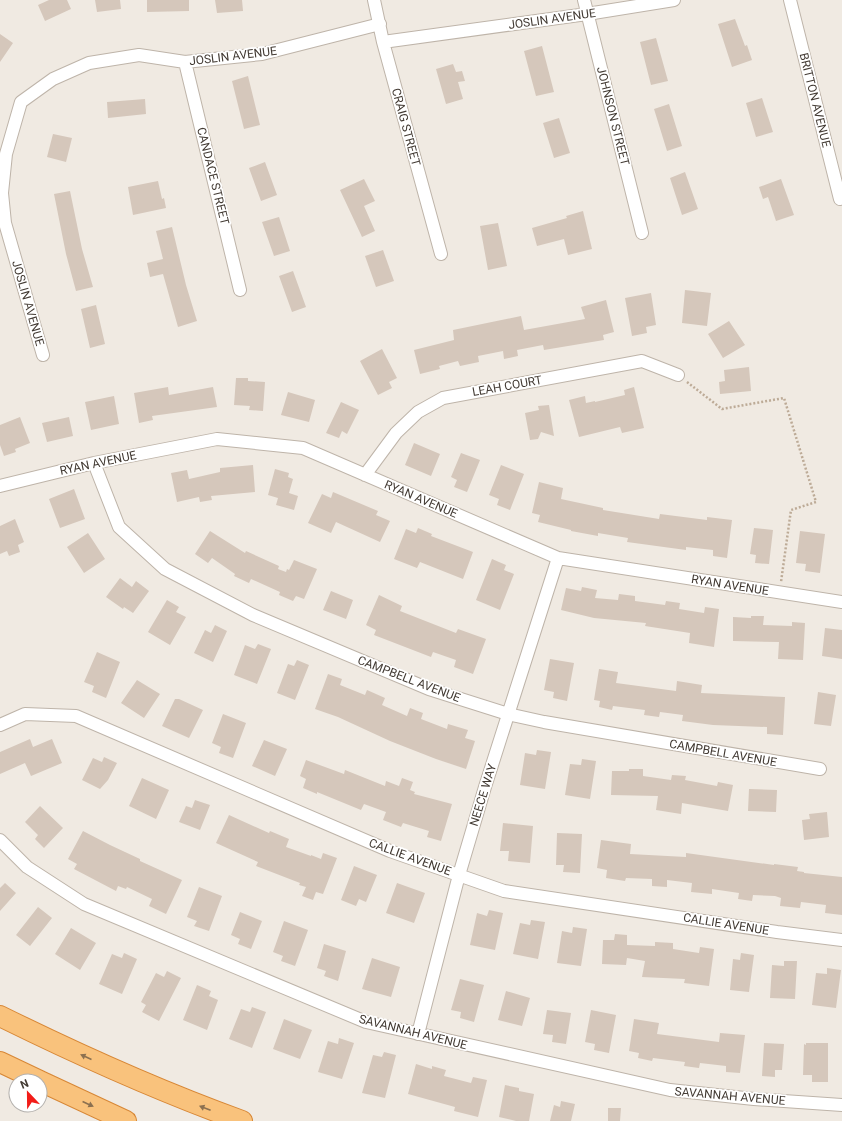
<svg xmlns="http://www.w3.org/2000/svg" width="842" height="1121" viewBox="0 0 842 1121" font-family="Roboto,sans-serif">
<style>
.building{fill:#d5c7bb}
.lines{fill:none;stroke-linecap:round;stroke-linejoin:round}
.minor-casing{stroke:#beb4a9;stroke-width:14}
.trunk-casing{stroke:#d78736;stroke-width:22}
.path{stroke:#bdab97;stroke-width:2.5;stroke-dasharray:2 2;stroke-linecap:butt}
.minor{stroke:#fff;stroke-width:12}
.trunk{stroke:#f9c27c;stroke-width:20}
.oneway{fill:#8b7050}
.labels{text-anchor:middle;stroke-width:3.5;stroke-linejoin:round;paint-order:stroke}
.street-label{font-size:12px;fill:#423a33;stroke:#fff}
</style>
<rect width="100%" height="100%" fill="#f0eae2"/>
<path class="building" d="M49,0H67L71,9L45,21L38,5Z
M95,0H120L121,9L97,12Z
M147,0H189V11L147,12Z
M215,0H242L243,11L217,13Z
M735,19L745,46L747,45L752,60L732,67L718,24Z
M0,34L13,43L0,62Z
M656,38L668,81L651,85L640,42Z
M542,46L554,92L536,96L524,51Z
M453,64L456,72L462,71L465,81L458,82L463,99L446,104L436,69Z
M248,76L260,125L244,129L232,81Z
M762,98L773,132L756,137L746,103Z
M145,99L146,114L108,118L107,102Z
M669,104L682,146L667,151L654,109Z
M559,118L570,153L554,158L543,123Z
M53,134L72,138L66,162L47,157Z
M265,162L277,195L261,201L249,168Z
M685,172L698,209L682,215L670,178Z
M364,179L375,201L364,206L375,231L362,237L340,190Z
M781,179L794,215L776,221L768,197L763,199L759,187Z
M158,181L162,199L164,198L166,208L133,215L128,187Z
M70,191L82,249L93,287L76,291L66,254L54,194Z
M583,211L592,249L568,255L564,239L537,246L532,228L567,218L566,216Z
M279,217L290,251L274,256L262,222Z
M498,223L507,266L488,270L480,226Z
M172,227L186,285L197,321L178,327L163,274L150,277L147,263L163,259L156,231Z
M383,250L394,281L376,287L365,256Z
M293,271L306,307L292,312L279,276Z
M685,290L711,293L707,326L682,323Z
M651,293L656,325L646,327L647,333L632,336L625,298Z
M606,300L614,332L603,335L604,340L544,350L543,345L517,350L518,356L504,359L503,351L478,356L479,362L460,366L458,361L439,366L440,369L420,374L414,350L454,340L453,330L521,316L524,330L585,319L581,307Z
M96,305L105,344L90,348L81,309Z
M729,321L745,345L723,358L708,334Z
M382,349L397,378L389,382L392,388L378,395L360,361Z
M749,367L751,391L720,394L719,382L725,381L724,370Z
M236,378H248V381L265,382L263,411L249,410L250,406L234,405Z
M168,387L169,395L213,387L217,407L152,416L153,420L139,423L134,393Z
M634,387L644,428L622,433L620,427L579,437L569,400L585,396L586,403L595,401V402L625,395L624,390Z
M288,392L315,400L309,422L281,415Z
M114,396L119,424L91,430L85,402Z
M341,402L359,410L347,434L342,431L339,438L326,433Z
M549,405L554,436L541,432L538,439L530,440L525,413L539,410L538,406Z
M20,417L30,443L15,449L16,452L4,456L0,445V425Z
M69,417L73,436L47,442L42,423Z
M414,443L440,454L431,476L405,465Z
M461,453L480,460L467,492L454,487L457,480L451,477Z
M253,465L255,492L211,496L212,500L200,502L199,497L177,502L171,473L187,470L189,479L220,472V468Z
M501,465L524,474L510,510L497,505L499,499L489,495Z
M275,469L289,473L288,477L293,479L289,493L298,496L294,510L276,505L278,498L268,495Z
M539,482L563,488L561,499L603,508V510L659,519L660,514L707,520V517L732,520L727,558L713,556V550L686,547V550L627,542L628,538L598,533V536L571,531V530L538,522L540,515L532,513Z
M74,489L85,519L60,528L49,499Z
M333,492L378,511L376,515L390,521L380,542L336,522L331,533L308,523L322,494L331,498Z
M15,519L24,542L18,545L20,552L9,556L7,551L0,554V526Z
M418,528L432,534L431,536L473,552L463,579L420,562L417,568L394,559L406,529L416,533Z
M754,528L773,530L769,564L755,563L756,555L750,554Z
M210,531L245,553L246,551L279,566L278,569L286,572L287,569L289,570L294,560L317,569L304,599L296,596L293,601L279,595L280,592L251,579L249,583L234,576L235,574L212,558L208,563L195,554Z
M800,531L825,534L820,573L805,571L806,564L796,563Z
M88,533L105,559L84,573L67,547Z
M492,559L506,565L504,570L514,574L500,610L476,600Z
M120,578L132,587L136,581L149,591L133,613L124,607L123,609L106,597Z
M582,587L597,590L595,598L618,600L619,594L635,596V601L665,605L666,601L680,603L679,609L704,613L705,607L719,609L714,647L689,643L690,633L645,626L646,623L594,618L561,610L566,588L581,591Z
M331,591L353,600L346,619L323,610Z
M379,595L402,606L400,611L456,633L458,629L486,639L473,674L454,667L456,660L433,652L431,657L374,635L376,630L366,625Z
M167,600L179,607L176,612L186,617L170,645L148,632Z
M751,616H764L763,625L792,626V622L805,623L803,660L778,659L779,642L733,641V617L751,618Z
M215,625L227,631L213,662L194,653L205,630L211,633Z
M825,628L842,630V659L822,656Z
M258,644L271,649L257,684L234,675L245,645L255,649Z
M97,652L120,662L106,698L92,692L94,686L84,682Z
M550,659L574,663L567,701L553,698L554,692L544,690Z
M297,660L309,665L295,700L277,693L288,664L294,666Z
M599,669L618,672L616,683L676,691L677,681L702,685L701,693L785,697L783,735L767,734V727L713,725L682,721L683,715L660,712L659,717L644,715L645,710L613,706L612,710L599,707L600,701L594,700Z
M328,674L342,679L340,685L365,695L367,690L385,698L382,705L407,716L410,708L423,713L421,719L447,729L448,724L468,730L465,738L475,741L466,769L436,759L390,741L338,717L315,709Z
M137,680L160,694L144,718L121,703Z
M818,692L836,695L831,726L814,724Z
M175,699H179L203,710L189,738L162,726Z
M223,714L246,723L233,758L219,753L221,747L212,743Z
M30,739L33,747L52,739L62,763L31,776L25,763L0,774V752Z
M264,740L287,749L275,776L252,766Z
M537,750L551,752L545,789L520,785L525,753L536,755Z
M104,757L117,763L108,780L100,789L82,780L93,758L102,762Z
M582,759L596,761L590,799L565,795L570,764L581,765Z
M306,760L344,774L345,770L385,786L386,781L399,786L402,778L413,782L410,790L415,792L414,794L452,804L441,841L427,837L429,831L403,823L401,827L383,820L386,812L364,804L361,810L317,792V794L303,788L306,779L300,776Z
M629,769H643V776L671,780L672,775L686,776L685,780L717,786L718,782L733,785L728,811L682,803L681,814L656,810L658,796L611,795L612,771H629Z
M142,778L169,790L156,819L129,806Z
M749,789L777,790L776,812L748,811Z
M195,800L210,805L200,830L179,822L186,806L192,808Z
M40,806L63,828L44,848L35,839L38,835L25,822Z
M827,812L829,837L804,840L802,820L810,819L809,814Z
M229,815L269,833L270,831L289,839L286,847L311,856V855L321,859L323,853L337,858L323,894L316,892L313,900L302,896L306,887L299,885L300,883L256,866L258,862L216,843Z
M503,823L533,826L530,863L508,861L509,851H500Z
M83,831L110,845L140,859V861L182,880L166,914L149,906L152,899L127,887L126,889L118,886L116,891L74,869L77,864L68,859Z
M557,833L582,834L580,873L563,872L564,865H556Z
M601,840L631,844L630,854L686,857V853L774,865V864L798,867L797,871L804,872V873L842,877V915L825,913L826,905L801,902L800,908L780,906L781,898L775,896L753,895L752,901L738,899L739,893L712,889V894L691,892L692,883L667,880V887L652,886V879L626,878L625,881L606,878L607,870L597,868Z
M354,866L377,875L366,902L359,899L356,906L341,900Z
M5,883L16,893L0,911V888Z
M397,883L425,893L414,923L386,913Z
M199,887L222,896L209,931L194,926L197,921L187,917Z
M38,907L52,918L30,946L16,935Z
M489,910L503,913L495,950L470,945L477,913L487,916Z
M240,912L262,921L251,949L238,944L240,939L231,935Z
M531,920L545,922L538,959L513,954L520,923L530,925Z
M284,921L308,930L295,966L281,961L283,956L273,952Z
M573,927L587,929L581,966L557,963L562,931L572,933Z
M71,928L96,943L80,970L55,954Z
M615,934L627,935V945L655,946V942L673,943V949L699,953L700,947L714,949L709,986L684,983L685,979L642,977L645,961L627,958L626,965L602,964L603,940H614Z
M324,944L346,951L338,981L324,976L326,971L317,968Z
M124,953L137,959L122,994L99,984L112,954L122,958Z
M741,953L754,955L749,992L730,990L733,959L740,960Z
M372,958L400,967L391,997L362,989Z
M784,961H797L795,999L770,998L772,965L784,966Z
M827,968L841,970L836,1008L812,1005L816,973L827,974Z
M167,971L181,978L159,1021L142,1012L146,1005L141,1002L156,973L164,977Z
M460,979L484,985L474,1022L460,1018L461,1012L451,1010Z
M197,985L211,991L209,996L218,1000L207,1030L183,1020Z
M506,991L530,998L522,1026L498,1020Z
M252,1007L266,1012L252,1048L229,1039L241,1009L250,1012Z
M547,1010L571,1013L566,1044L552,1042L553,1035L543,1034Z
M591,1010L616,1015L609,1053L594,1050L595,1044L585,1042Z
M284,1019L312,1030L300,1059L273,1049Z
M634,1019L659,1023L657,1034L719,1042L720,1033L745,1035L740,1073L726,1072V1066L700,1063L699,1068L684,1066L685,1062L653,1058L652,1061L638,1058L639,1053L629,1051Z
M339,1038L354,1043L342,1079L318,1072L328,1041L338,1044Z
M764,1043L784,1044L782,1070H775V1077L762,1076Z
M806,1043H828V1082H812V1075H803L804,1044L806,1045Z
M384,1052L396,1055L385,1098L362,1093L373,1055L382,1057Z
M416,1064L432,1069V1066L446,1070L444,1076L471,1083L473,1077L487,1080L478,1117L454,1111L455,1107L408,1094Z
M505,1085L519,1088V1091L534,1094L529,1121H516L499,1117Z
M561,1101L575,1104L571,1121H550L554,1105L560,1107Z
M608,1108H621L620,1121H608Z"/>
<g class="lines">
<defs>
<path id="minor" d="M374,0L383,42L441,254
M584,0L642,233
M790,0L840,199
M383,42L587,14L674,0
M185,62L240,290
M43,355L5,223L2,193L6,154L21,102L53,79L89,63L139,55L185,62L262,54L380,24
M94,463L119,527L165,569L253,615L429,689L508,714L544,722L820,769
M365,475L396,433L418,412L443,398L642,361L678,375
M0,486L94,463L217,439L303,448L558,558L842,602
M0,725L25,714L76,716L390,851L504,891L777,932L842,940
M0,840L27,867L84,904L366,1022L670,1090L754,1099L842,1105
M418,1034L459,875L485,787L558,558"/>
<path id="trunk" d="M0,1016C79,1055 159,1091 242,1121
M0,1062L40,1081
M40,1081L126,1121"/>
</defs>
<use href="#minor" class="minor-casing"/>
<use href="#trunk" class="trunk-casing"/>
<path class="path" d="M687,382L722,409L784,398L816,502L791,510L781,582"/>
<use href="#minor" class="minor"/>
<use href="#trunk" class="trunk"/>
</g>
<defs><path id="oneway-solid" d="M-6-.8H1V-3.2L6.5 0L1 3.2V.8H-6Z"/></defs>
<g class="oneway">
<use href="#oneway-solid" transform="translate(86 1057) rotate(-156)"/>
<use href="#oneway-solid" transform="translate(88 1104) rotate(25)"/>
<use href="#oneway-solid" transform="translate(205 1108) rotate(-159)"/>
</g>
<g class="labels">
<g class="street-label">
<text transform="translate(552 19) rotate(-8)" y="4">JOSLIN AVENUE</text>
<text transform="translate(233 56) rotate(-7)" y="4">JOSLIN AVENUE</text>
<text transform="translate(815 100) rotate(76)" y="4">BRITTON AVENUE</text>
<text transform="translate(613 116) rotate(76)" y="4">JOHNSON STREET</text>
<text transform="translate(406 127) rotate(75)" y="4">CRAIG STREET</text>
<text transform="translate(213 176) rotate(76)" y="4">CANDACE STREET</text>
<text transform="translate(28 303) rotate(74)" y="4">JOSLIN AVENUE</text>
<text transform="translate(507 386) rotate(-10)" y="4">LEAH COURT</text>
<text transform="translate(98 463) rotate(-12)" y="4">RYAN AVENUE</text>
<text transform="translate(421 499) rotate(23)" y="4">RYAN AVENUE</text>
<text transform="translate(730 585) rotate(9)" y="4">RYAN AVENUE</text>
<text transform="translate(409 679) rotate(21)" y="4">CAMPBELL AVENUE</text>
<text transform="translate(723 753) rotate(10)" y="4">CAMPBELL AVENUE</text>
<text transform="translate(483 795) rotate(-73)" y="4">NEECE WAY</text>
<text transform="translate(410 857) rotate(20)" y="4">CALLIE AVENUE</text>
<text transform="translate(726 924) rotate(9)" y="4">CALLIE AVENUE</text>
<text transform="translate(413 1032) rotate(14)" y="4">SAVANNAH AVENUE</text>
<text transform="translate(730 1096) rotate(5)" y="4">SAVANNAH AVENUE</text>
</g>
</g>
<g transform="translate(28 1093) rotate(338)"><circle r="19" fill="#ffffff" stroke="#b3b0ad"/>
<path d="M0-3L7 15L0 10L-7 15Z" fill="#f21c18"/>
<text y="-6" font-size="11" font-weight="bold" text-anchor="middle" fill="#423a33">N</text>
</g>
</svg>
